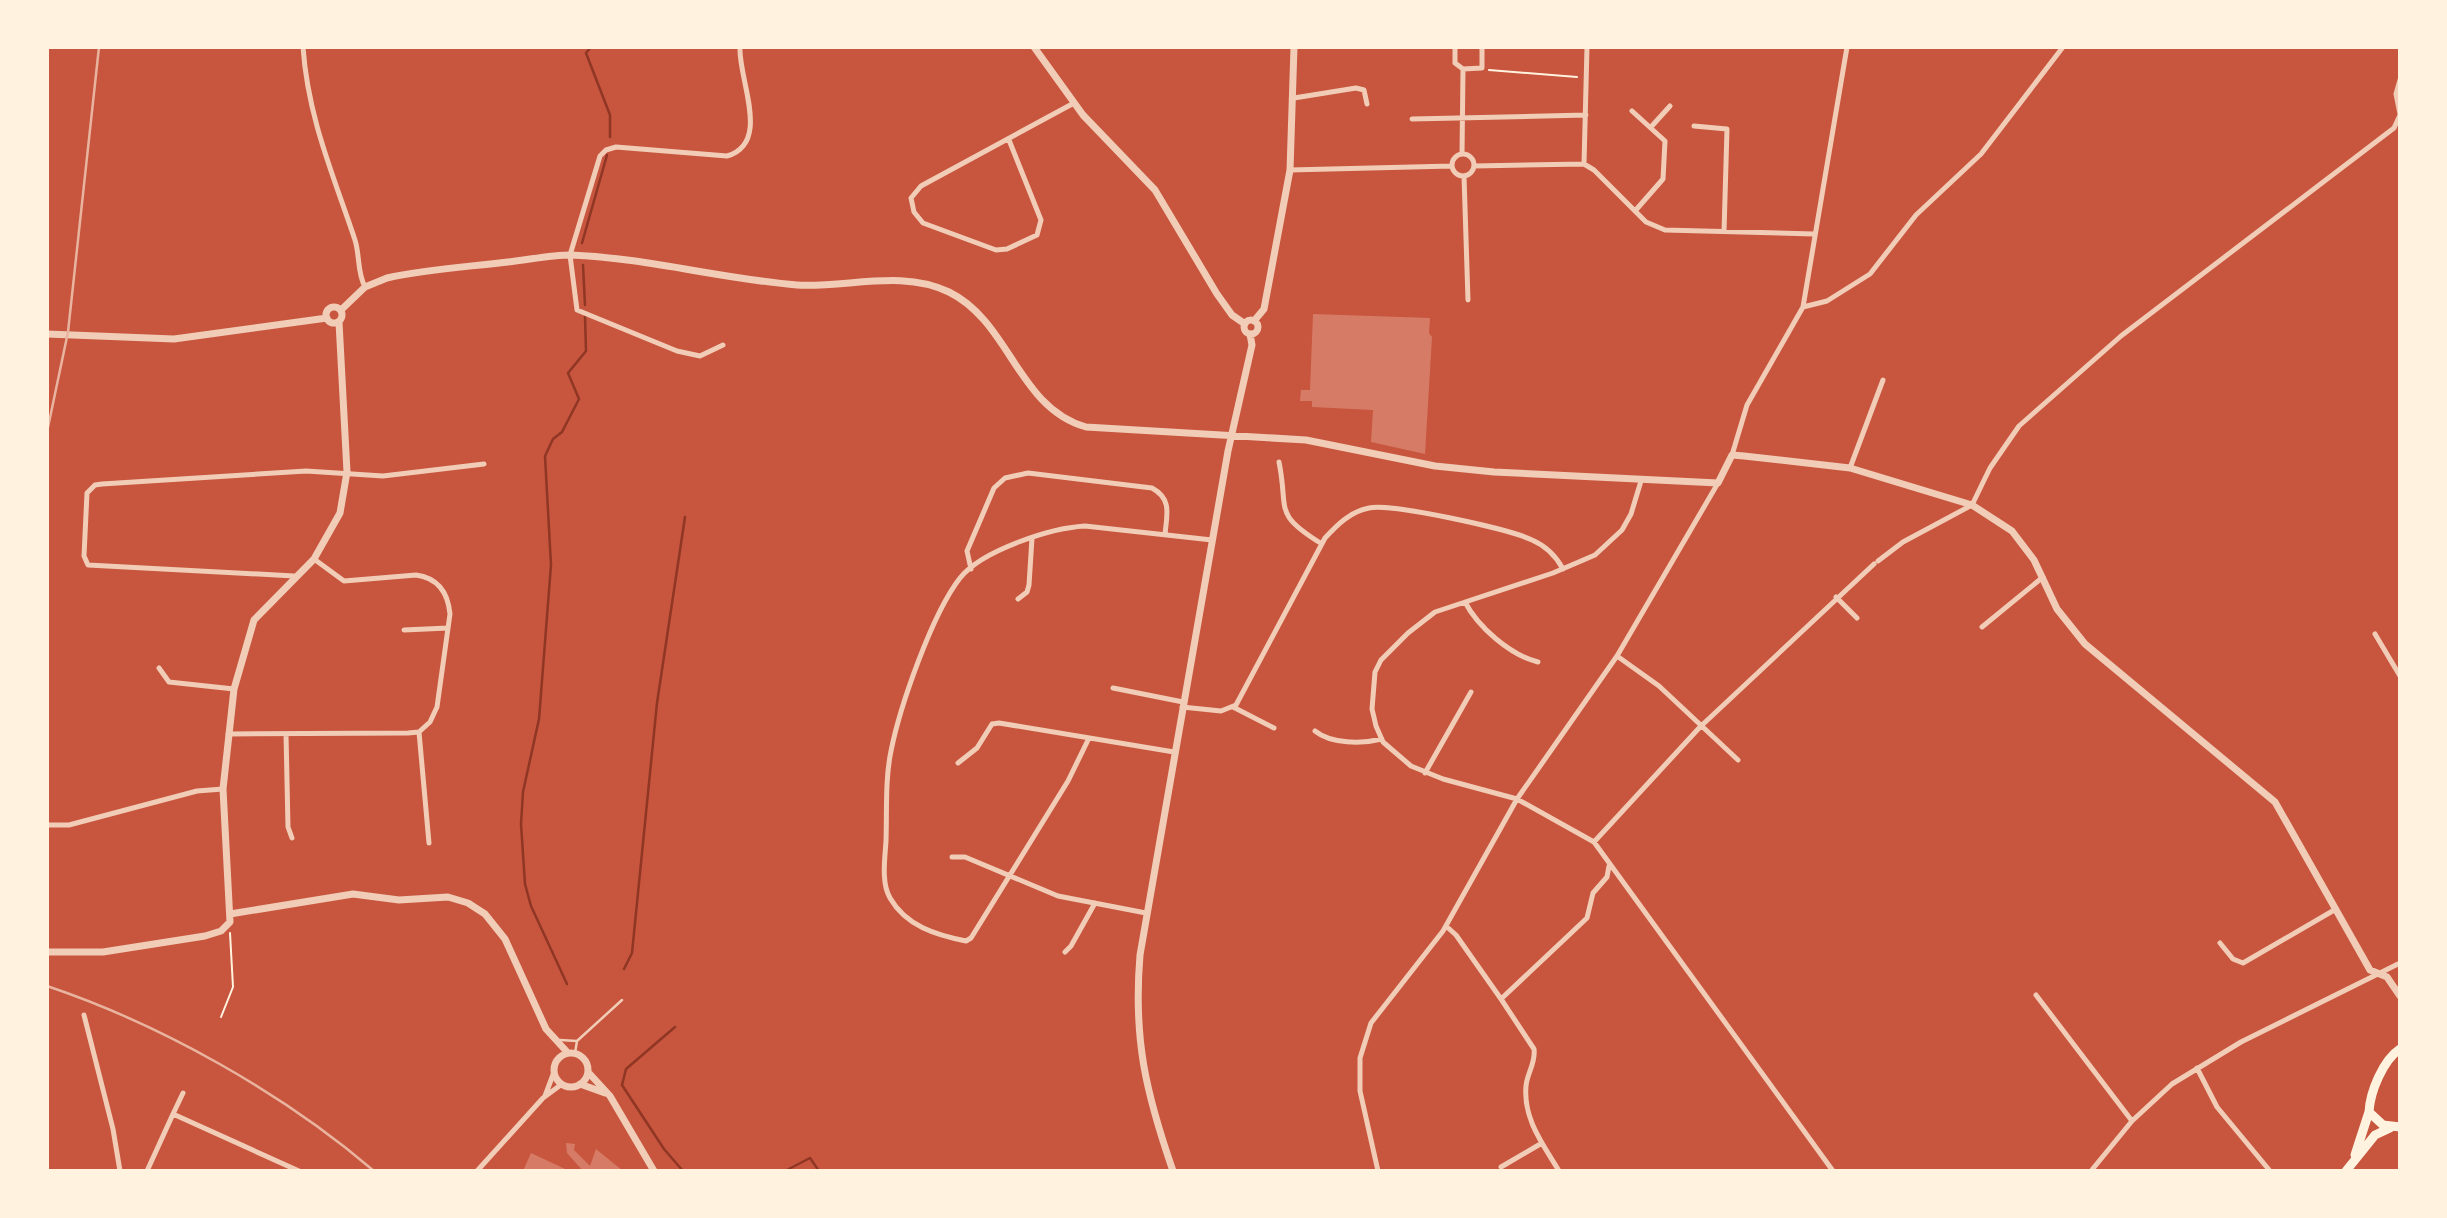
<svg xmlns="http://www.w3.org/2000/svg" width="2447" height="1218" viewBox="0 0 2447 1218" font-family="'PT Sans',sans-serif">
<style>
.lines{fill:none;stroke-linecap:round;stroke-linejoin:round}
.stream{stroke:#8f3625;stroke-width:2.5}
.building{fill:#d67c66}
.path{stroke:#fff3e0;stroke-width:2}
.service{stroke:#f1ccb7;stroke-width:2.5}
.minor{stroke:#f1ccb7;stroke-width:5}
.tertiary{stroke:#f1ccb7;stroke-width:7}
.primary{stroke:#fff3e0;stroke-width:9}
.rail{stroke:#e9b49f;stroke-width:2.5}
</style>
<rect width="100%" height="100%" fill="#c8553d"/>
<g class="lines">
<path class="stream" d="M591,47L586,53L610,115V137
M605,47H615
M582,243L607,155
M583,265L585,305
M624,969L632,953L657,703L685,517
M567,984L531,906L525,884L521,824L523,792L539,719L551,565L545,456L553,439L562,432L579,399L568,373L586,351L585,316
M675,1027L626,1069L622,1085L664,1149L683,1171
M785,1171L810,1158L819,1171"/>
</g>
<path class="building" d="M1313,314L1430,318L1429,333L1432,337L1425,454L1371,442L1373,410L1312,407V401H1300L1301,390H1310Z
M566,1143L575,1144L574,1150L590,1166L596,1149L623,1171H583L567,1153Z
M531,1153L563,1168L568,1171H523Z"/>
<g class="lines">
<path class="path" d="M1489,70L1577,77
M221,1017L233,987L230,933"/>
<path class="service" d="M560,1040L577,1041
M575,1053L577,1041L622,1000"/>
<path class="minor" d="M303,47C308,118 333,174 355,240C360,256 357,272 365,287
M1455,47V63L1463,69L1482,68V47
M2400,80L2396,94L2400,114
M1294,98L1356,88L1364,90L1367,104
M1632,111L1665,141L1663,179L1635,211
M1412,119L1586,115
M1694,126L1727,129L1724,232
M1651,127L1670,106
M1009,140L1041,220L1037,235L1007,249L996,250L923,223L914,212L911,198L921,186L1074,103
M1462,154L1463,69
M1452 165a11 11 0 1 1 22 0a11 11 0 1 1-22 0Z
M1584,164L1587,47
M1474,166L1584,164L1594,170L1646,222L1665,230L1814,234
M1290,170L1452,166
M1464,176L1468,300
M1803,307L1827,301L1870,274L1916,215L1981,154L2063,47
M723,345L700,356L677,351L577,310L570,255L600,156L606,150L616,147L727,156C772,143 738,79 740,47
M1732,455L1747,405L1803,307L1847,47
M1279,462C1289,511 1272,513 1322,544
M1850,468L1883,380
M1641,481L1631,514L1622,530L1595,555L1553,573L1435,612L1408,633L1381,660L1375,672L1372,709L1376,726L1383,742L1411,766L1443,779L1517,799L1594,842L1833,1171
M1878,561L1903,542L1972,505L1990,468L2019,426L2121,336L2394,128L2400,115
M971,569L967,551L994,488L1005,478L1028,473L1152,488C1172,499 1167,514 1165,534
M294,576L88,565L84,556L87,493L95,485L102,484L306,471L383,476L484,464
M1836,597L1857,618
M1018,599L1027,592L1029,585L1032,538
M1465,602C1478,627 1510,655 1538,662
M1982,627L2043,577
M404,630L448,628
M2375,634L2400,676
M1617,656L1659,686L1738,760
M159,668L169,682L234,689
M1113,688L1183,702
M1182,707L1221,711L1236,705L1325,538C1337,525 1351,511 1369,508C1391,503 1510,529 1532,540C1546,546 1556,556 1563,569
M1233,707L1274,728
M1315,731C1331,744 1362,744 1382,739
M419,732L429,843
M228,734L408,733L419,732L430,722L437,707L450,614C448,593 438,578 416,575L344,581L314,559
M286,734L288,827L292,838
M1089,738L1068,781L971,938L966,941C936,935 906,926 890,898C881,883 885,858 886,841C887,811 885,780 891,751C900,706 932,614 960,578C982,550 1051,528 1085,526L1212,540
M958,763L977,748L992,724L999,723L1174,752
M1425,773L1471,692
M47,825H69L197,791L223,789
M1594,842L1700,727L1874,564
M952,857H965L1058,896L1146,913
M1446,926L1456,935L1501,999L1587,918L1593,893L1607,877L1609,866
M2220,943L2233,959L2243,963L2336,909
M1065,952L1071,946L1095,903
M2036,995L2132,1121
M1501,999L1534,1049C1536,1063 1527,1073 1526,1086C1523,1119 1543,1144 1559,1171
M84,1015L113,1129L120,1171
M2197,1068L2217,1107L2270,1171
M545,1096L554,1072
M173,1114L183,1093
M1501,1167L1542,1143
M147,1171L173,1114L299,1171
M477,1171L543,1098L562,1084
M1378,1171L1360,1091V1058L1371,1023L1443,931L1517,799L1617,656L1718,483
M2091,1171L2132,1121L2172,1084L2241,1042L2400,963"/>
<path class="tertiary" d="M1034,47L1083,115L1155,190L1217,294L1232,315L1245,324
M326 315a8 8 0 1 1 16 0a8 8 0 1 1-16 0Z
M341,310L365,287L387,278C426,269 467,267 508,262C528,260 550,255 571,255C647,258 722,279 797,285C847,288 902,269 949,292C1010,322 1018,408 1086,427L1306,440L1435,466L1494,472L1718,483L1732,455L1744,456L1850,468L1972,505L2012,531L2034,560L2057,609L2085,644L2275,802L2370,970L2387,977L2400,996
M1244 327a7 7 0 1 1 14 0a7 7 0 1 1-14 0Z
M1254,321L1264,309L1290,170L1294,47
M47,334L174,339L327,318
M230,914L353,894L399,900L448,897L468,903L485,914L505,939L546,1029L568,1053
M47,952H103L205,936L221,931L230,922L223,789L234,689L254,620L314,559L340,513L347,472L339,322
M554 1070a17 17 0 1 1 34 0a17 17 0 1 1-34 0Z
M588,1072L610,1096L654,1171
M580,1084L605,1093
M1173,1171C1146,1093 1133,1039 1140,955L1228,451L1252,345L1250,334"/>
<path class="primary" d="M2400,1049C2383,1060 2370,1092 2369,1112L2383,1125L2400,1127
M2355,1155L2369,1112
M2346,1171L2375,1135L2390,1128"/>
<path class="rail" d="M47,432L68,332L99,47
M47,986C160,1024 283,1093 374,1171"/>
</g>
<rect width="2447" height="1218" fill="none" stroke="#fff3e0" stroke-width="98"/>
</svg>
